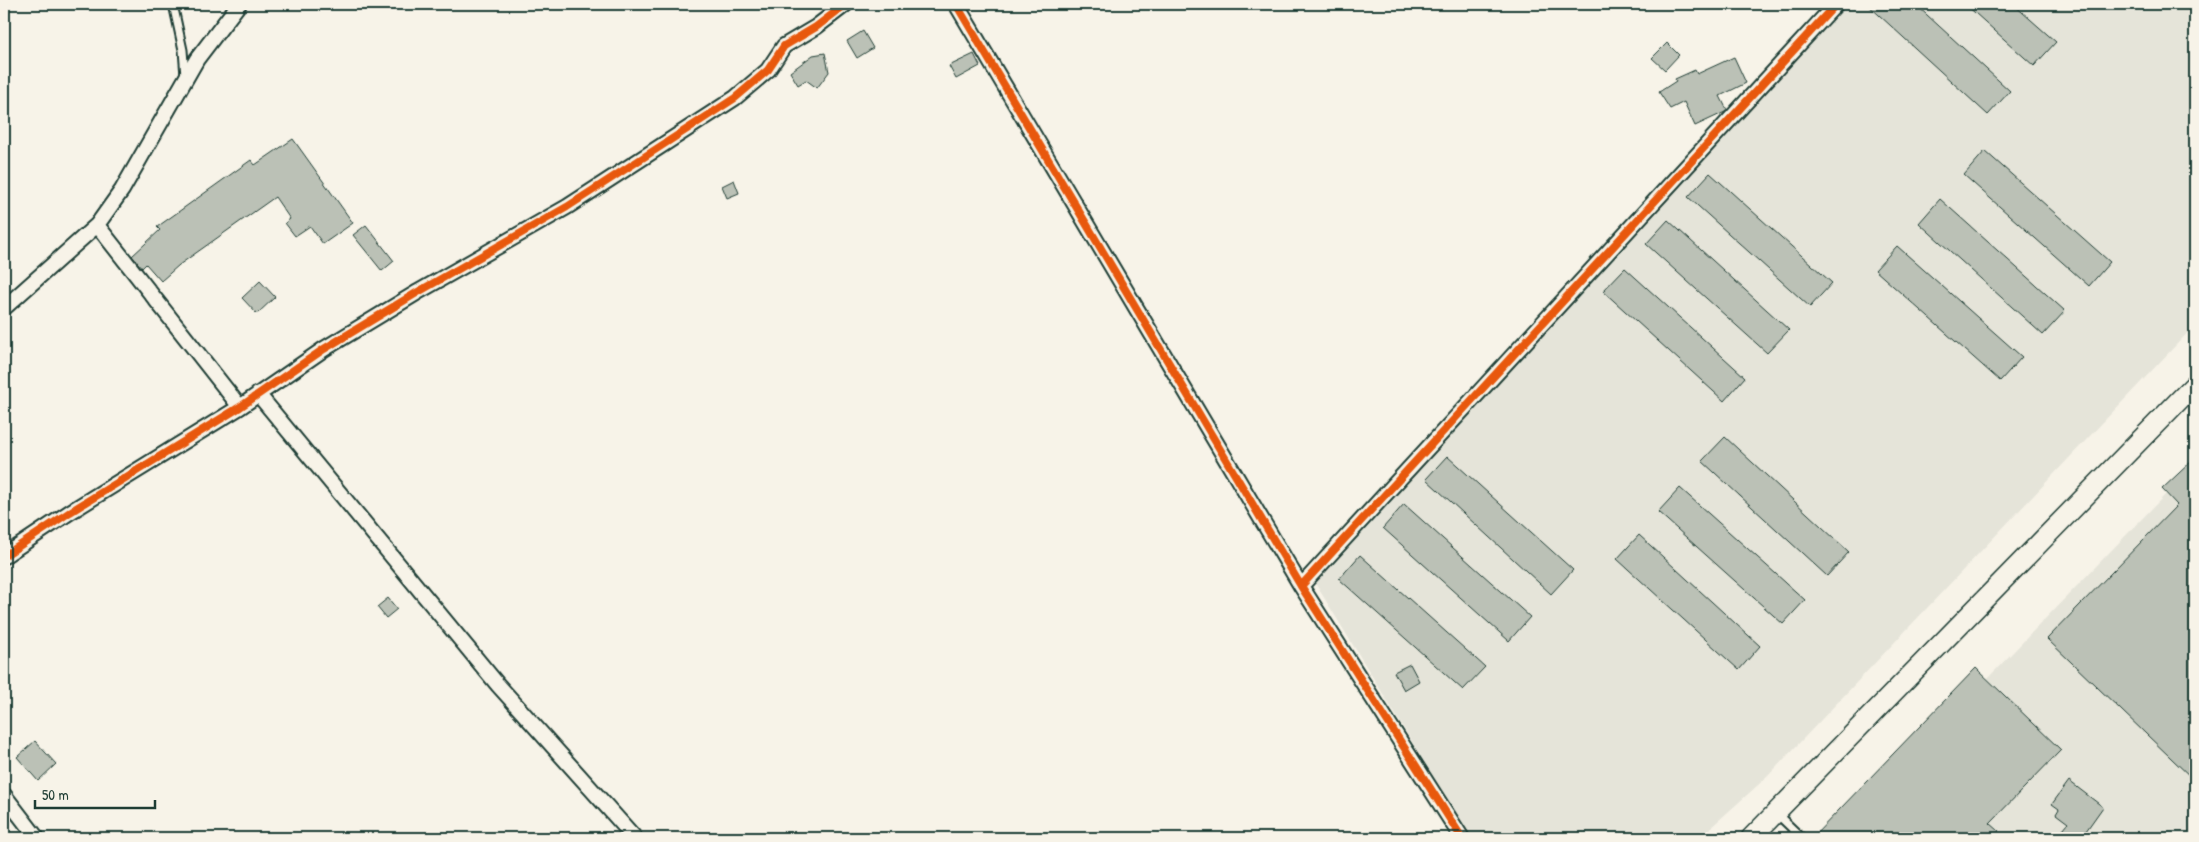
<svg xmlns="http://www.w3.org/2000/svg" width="2199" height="842" viewBox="0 0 2199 842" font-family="'Patrick Hand',sans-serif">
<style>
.built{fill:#e5e4d9}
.building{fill:#bbc1b6;stroke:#1f3d34}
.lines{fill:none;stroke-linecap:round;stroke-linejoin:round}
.lane-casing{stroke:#1f3d34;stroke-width:11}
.street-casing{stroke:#1f3d34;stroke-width:18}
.secondary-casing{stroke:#1f3d34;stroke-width:22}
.lane{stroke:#f7f3e8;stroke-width:7}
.street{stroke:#f7f3e8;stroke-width:14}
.secondary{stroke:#f7f3e8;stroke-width:19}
.cycleway-casing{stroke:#f7f3e8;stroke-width:11}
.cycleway{stroke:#e8590c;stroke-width:8}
</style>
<rect width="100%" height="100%" fill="#f7f3e8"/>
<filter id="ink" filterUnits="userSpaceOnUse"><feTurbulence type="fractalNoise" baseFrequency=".02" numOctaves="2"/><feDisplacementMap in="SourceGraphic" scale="10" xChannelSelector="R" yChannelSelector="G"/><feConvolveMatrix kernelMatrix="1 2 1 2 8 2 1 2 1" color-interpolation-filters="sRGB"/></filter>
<g filter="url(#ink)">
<path class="built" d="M1845,4H2195V325L1767,777L1699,838H1471L1312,578Z
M2195,464V838H1833Z"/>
<path class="building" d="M1867,4H1915L2010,91L1988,115Z
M1965,4H2013L2056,42L2034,66Z
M863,31L873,48L857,58L847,41Z
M1667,43L1679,55L1665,70L1652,58Z
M825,53L829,72L817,88L806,80L798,85L790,72L813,55Z
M974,54L980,66L956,79L949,66Z
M1734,57L1746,83L1720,96L1727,110L1725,112L1695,126L1684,102L1670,109L1659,92L1676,81L1675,79L1695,70L1697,74Z
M293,139L353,223L323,244L310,226L295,236L285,223L290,219L275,197L179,265L161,281L146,264L142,268L132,256L160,230L157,227L251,160L255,165Z
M1985,151L2110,262L2089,286L1964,175Z
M1710,173L1832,283L1810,307L1688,197Z
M734,180L739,193L727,198L722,186Z
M1940,199L2065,311L2043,335L1919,223Z
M1668,220L1789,330L1767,353L1646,244Z
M366,225L394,261L382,271L353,235Z
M1897,246L2022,357L2000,381L1875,270Z
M1625,268L1745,377L1724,401L1603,291Z
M260,281L275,297L257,314L242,298Z
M1725,437L1849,552L1827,576L1702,461Z
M1447,456L1573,570L1551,594L1426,479Z
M2195,458V781L2047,639L2177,505L2162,489Z
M1680,488L1805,600L1783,624L1658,512Z
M1404,504L1530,617L1509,641L1383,528Z
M1639,535L1760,646L1739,670L1617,559Z
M1360,555L1485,667L1463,690L1339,579Z
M388,598L397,609L386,618L377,607Z
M1410,664L1419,681L1404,690L1394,672Z
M1976,668L2061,750L1990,823L1999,831L1991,838H1812Z
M35,741L56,764L38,781L17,757Z
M2069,781L2103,807L2081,838H2076L2063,829L2068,823L2056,814L2059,809L2052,804Z"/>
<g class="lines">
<defs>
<path id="lane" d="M173,4L183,50L185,76
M1777,814L1802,838"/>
<path id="street" d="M956,4L1301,586L1462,838
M97,225L240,407
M4,308L97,225L122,190L197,59L239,4
M258,394L498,685L635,838
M4,556L70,512L240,407L324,349L418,292L567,207L735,98L768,70L784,46L816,27L846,4
M1301,586L1836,4
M4,795L37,838"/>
<path id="secondary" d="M1751,838L2195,384"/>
</defs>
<use href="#lane" class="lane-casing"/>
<use href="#street" class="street-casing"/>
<use href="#secondary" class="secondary-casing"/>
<use href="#lane" class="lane"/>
<use href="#street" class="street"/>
<use href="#secondary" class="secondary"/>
<defs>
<path id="cycleway" d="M956,4L1301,586L1462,838
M4,556L70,512L240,407L324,349L418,292L567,207L735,98L768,70L784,46L816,27L846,4
M1301,586L1836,4"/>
</defs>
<use href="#cycleway" class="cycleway-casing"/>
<use href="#cycleway" class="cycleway"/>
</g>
</g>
<rect width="2199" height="842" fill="none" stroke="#f7f3e8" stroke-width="20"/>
<rect x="10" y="10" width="2179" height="822" fill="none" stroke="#1f3d34" stroke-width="2" filter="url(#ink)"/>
<path d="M35 800v8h120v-8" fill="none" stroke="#1f3d34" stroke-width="2.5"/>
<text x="42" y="800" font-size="15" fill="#1f3d34" stroke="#f7f3e8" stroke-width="4" paint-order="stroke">50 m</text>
</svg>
